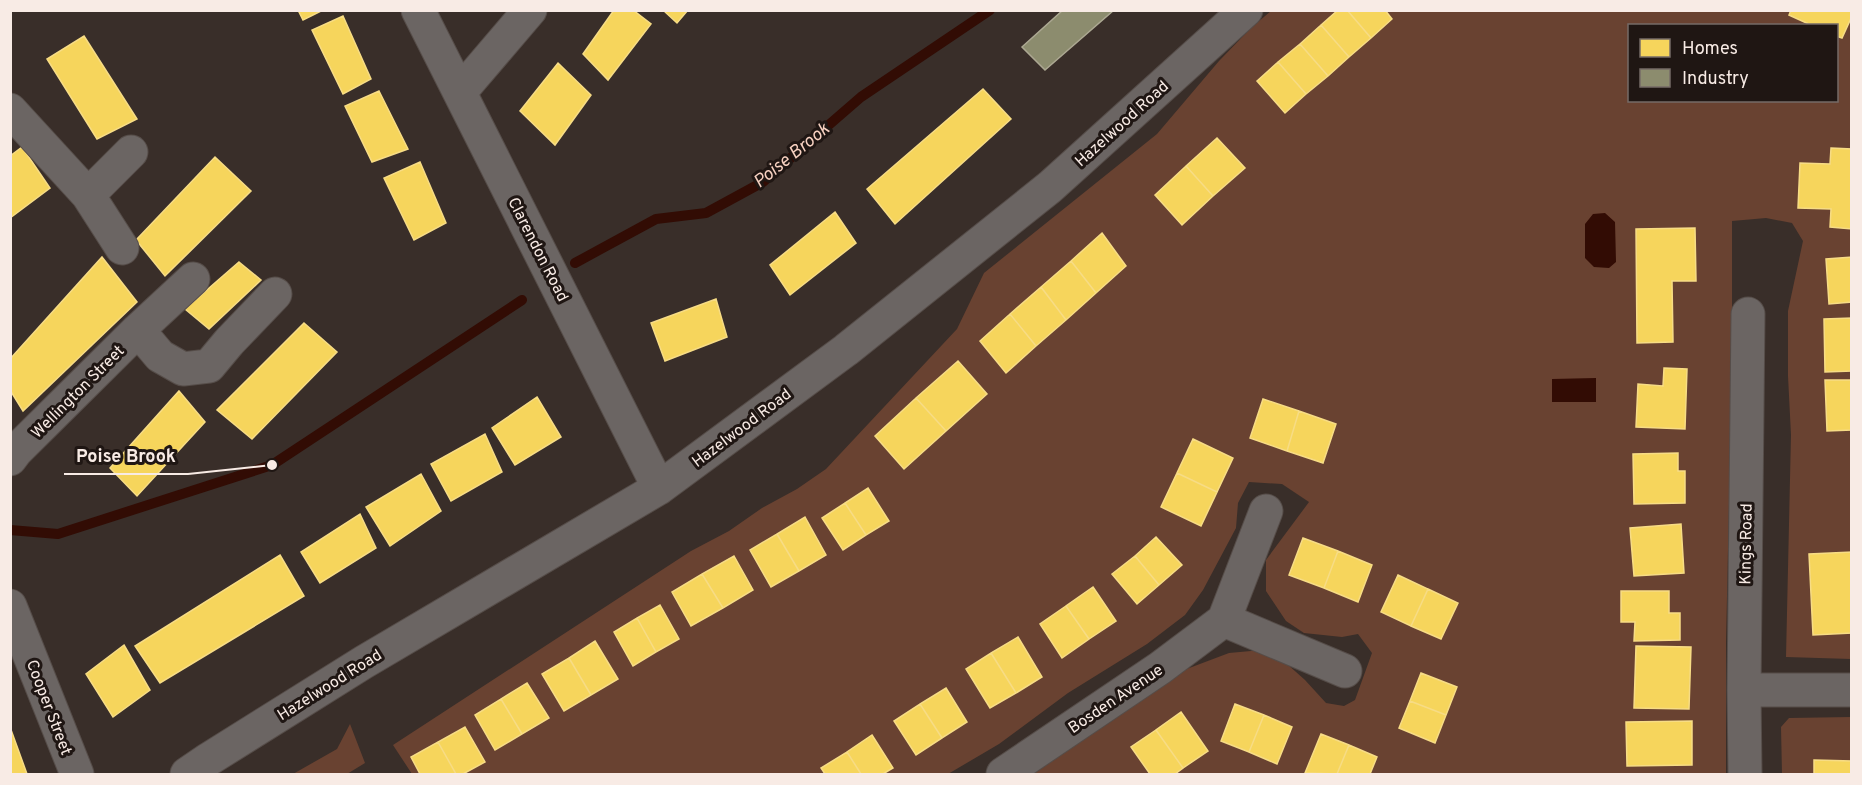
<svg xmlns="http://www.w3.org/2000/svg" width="1862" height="785" viewBox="0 0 1862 785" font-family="Overpass,sans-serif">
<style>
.green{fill:#694231;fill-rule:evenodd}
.water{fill:#320c04}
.homes{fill:#f6d55c;stroke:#f7dc85;stroke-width:1.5}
.industry{fill:#8c8c6e;stroke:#aca892;stroke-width:1.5}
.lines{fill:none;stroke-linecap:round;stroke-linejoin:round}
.stream{stroke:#320c04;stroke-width:10}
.minor-casing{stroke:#564d49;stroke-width:35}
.minor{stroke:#6b6563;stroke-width:33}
.labels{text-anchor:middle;stroke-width:6;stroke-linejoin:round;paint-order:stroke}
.street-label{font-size:16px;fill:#f8ebe5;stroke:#1f1613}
.water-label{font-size:18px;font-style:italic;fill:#f7d1c1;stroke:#1f1613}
.leader{fill:none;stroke:#f8ebe5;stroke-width:2}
.callout-dot{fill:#f8ebe5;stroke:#1f1613;stroke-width:2}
.callout-label{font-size:18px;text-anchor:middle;font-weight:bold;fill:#f8ebe5;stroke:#1f1613;stroke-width:6;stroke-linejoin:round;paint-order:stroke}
</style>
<rect width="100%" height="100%" fill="#392e29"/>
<path class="green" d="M1271,11H1851V659L1786,657L1791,435L1788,376V311L1803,241L1792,223L1766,218L1732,221V365L1726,643V774H1034L1066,749L1106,725L1184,670L1229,653L1262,650L1287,664L1305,680L1326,703L1344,706L1355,700L1372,653L1358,634L1342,637L1304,633L1286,621L1266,591V560L1309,502L1282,484L1249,482L1238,503L1236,528L1203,590L1185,615L1147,644L1068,693L999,744L948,774H412L393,745L691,551L729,531L762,508L797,489L826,469L957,329L984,273L1157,134L1219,61L1252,27ZM1630,26H1836V100H1630Z
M1851,717V774H1782L1781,727L1789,718Z
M350,724L365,763L347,774H293L337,749Z"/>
<path class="water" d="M1605,213L1615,222L1616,262L1609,268L1594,267L1585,258V224L1593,214Z
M1596,378V402H1552V379Z"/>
<path class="homes" d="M298,10H323L303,20Z
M614,10H633L651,24L608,80L583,54Z
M663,10H688L677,23Z
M1338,10H1347L1371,38L1349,57L1321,25Z
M1347,10H1385L1392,19L1371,38Z
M1791,10H1852V16L1842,38L1836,36V26H1813L1789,15Z
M343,16L371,79L343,94L312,30Z
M1321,25L1349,57L1328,76L1300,44Z
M84,36L137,119L97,139L47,59Z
M1300,44L1328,76L1306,94L1278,62Z
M1278,62L1306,94L1285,113L1257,81Z
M558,63L591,95L555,145L520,111Z
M983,89L1011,119L895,224L867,189Z
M379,91L408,149L372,162L345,106Z
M1217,138L1245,168L1213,196L1186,166Z
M22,147L50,188L10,218V156Z
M1831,148L1852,149V229L1830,227L1831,209L1798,208L1800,163L1830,164Z
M215,157L251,191L165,276L136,240Z
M420,162L446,223L414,240L384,178Z
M1186,166L1213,196L1182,225L1155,195Z
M835,212L856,243L790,295L770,265Z
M1695,228L1696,281H1672L1673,342L1637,343L1636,229Z
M1102,233L1126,266L1096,293L1071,261Z
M102,257L137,302L23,411L10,390V359Z
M1852,257V302L1829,304L1826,259Z
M1071,261L1096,293L1066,320L1041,287Z
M239,262L261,280L209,329L185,309Z
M1041,287L1066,320L1036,346L1010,314Z
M716,299L727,337L665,361L651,323Z
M1010,314L1036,346L1006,373L980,341Z
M1852,318V371L1825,372L1824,319Z
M304,323L337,352L252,439L217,410Z
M958,361L987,394L946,431L916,398Z
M1664,368L1687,369L1685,429L1636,427L1638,384L1663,386Z
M1825,380H1852V430L1827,431Z
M179,391L205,422L137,496L110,468Z
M537,397L561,437L515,465L492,428Z
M916,398L946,431L904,469L875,436Z
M1263,399L1299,411L1287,451L1250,438Z
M1299,411L1336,424L1323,463L1287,451Z
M485,434L502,472L451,501L431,464Z
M1193,439L1233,458L1217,492L1177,473Z
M1678,453V471H1685V503L1634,504L1633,454Z
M1177,473L1217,492L1201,526L1161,507Z
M421,474L441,511L390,546L366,507Z
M868,488L889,521L866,535L845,503Z
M845,503L866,535L843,550L822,518Z
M360,514L376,548L320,583L301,552Z
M805,517L826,555L799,571L777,534Z
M1681,524L1684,573L1634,576L1630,528Z
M777,534L799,571L771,587L750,550Z
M1156,537L1182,565L1159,585L1135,556Z
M1303,538L1338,551L1324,588L1289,575Z
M1338,551L1372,565L1358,602L1324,588Z
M1852,552V633L1813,635L1809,554Z
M280,555L304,596L160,683L135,646Z
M734,556L753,590L723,608L702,574Z
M1135,556L1159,585L1137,604L1112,574Z
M702,574L723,608L691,626L672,592Z
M1398,575L1428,589L1411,626L1381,612Z
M1093,587L1116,621L1089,639L1066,606Z
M1428,589L1458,603L1441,639L1411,626Z
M1621,591H1669V613H1680V640L1634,641L1635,622H1621Z
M660,605L679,639L656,652L637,618Z
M1066,606L1089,639L1062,658L1040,624Z
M637,618L656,652L633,666L614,632Z
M1018,637L1042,677L1016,693L991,653Z
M595,641L618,679L591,695L569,658Z
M124,645L150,690L113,717L86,674Z
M1636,646L1691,647L1689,709L1634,708Z
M991,653L1016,693L990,708L966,669Z
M569,658L591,695L564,711L542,674Z
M1421,673L1457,687L1446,715L1410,701Z
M527,683L549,718L522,734L501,699Z
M946,688L967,722L942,738L920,704Z
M501,699L522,734L495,750L475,715Z
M1410,701L1446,715L1435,743L1399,728Z
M920,704L942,738L916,755L894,721Z
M1235,704L1264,715L1249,752L1221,741Z
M1181,712L1208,751L1183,768L1156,730Z
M1264,715L1292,727L1277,764L1249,752Z
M1692,721V765L1627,766L1626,722Z
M10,727L27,774H10Z
M465,727L485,762L463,774H456L438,742Z
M1156,730L1183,768L1175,774H1150L1131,747Z
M1321,734L1349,745L1337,774L1305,773Z
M872,735L893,768L883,774H861L847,752Z
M438,742L456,774H420L411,757Z
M1349,745L1377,757L1370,774H1337Z
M847,752L861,774H825L821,768Z
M1814,760L1852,761L1851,774H1814Z"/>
<path class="industry" d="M1063,10H1114L1045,70L1022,47Z"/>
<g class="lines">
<path class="stream" d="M575,263L656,219L706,213L763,182L861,97L990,10
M10,530L58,534L272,465L522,300"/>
<defs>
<path id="minor" d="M418,10L659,488
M460,92L530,10
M10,110L88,195L131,152
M88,195L122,248
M138,330L160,356L183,369L209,366L229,342L275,294
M10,459L16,451L138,330L193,279
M10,606L77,774
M1224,620L1266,511
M1744,690H1852
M187,774L209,759L364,662L659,488L846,350L1050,187L1246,10
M1003,774L1160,668L1224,620L1345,671
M1745,774L1744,690L1748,314"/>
</defs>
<use href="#minor" class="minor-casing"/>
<use href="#minor" class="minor"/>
</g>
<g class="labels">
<g class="street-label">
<text transform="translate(1121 123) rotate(-42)" y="6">Hazelwood Road</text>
<text transform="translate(539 249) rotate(63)" y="6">Clarendon Road</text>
<text transform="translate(77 391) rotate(-45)" y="6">Wellington Street</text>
<text transform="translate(741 427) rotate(-37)" y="6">Hazelwood Road</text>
<text transform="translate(1745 544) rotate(-89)" y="6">Kings Road</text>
<text transform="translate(329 684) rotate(-32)" y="6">Hazelwood Road</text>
<text transform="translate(1115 698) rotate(-34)" y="6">Bosden Avenue</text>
<text transform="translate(50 707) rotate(69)" y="6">Cooper Street</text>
</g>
<g class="water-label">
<text transform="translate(791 155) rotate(-39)" y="6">Poise Brook</text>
</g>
</g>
<path class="leader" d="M272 465L188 474H64"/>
<circle class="callout-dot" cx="272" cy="465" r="6"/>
<g class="callout-label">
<text x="126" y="462">Poise Brook</text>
</g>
<rect width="1862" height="785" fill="none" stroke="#f8ebe5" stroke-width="24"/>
<rect x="1628" y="24" width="210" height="78" fill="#1f1613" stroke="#766b67" stroke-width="1.5"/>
<rect x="1640" y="39" width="30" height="18" fill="#f6d55c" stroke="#766b67" stroke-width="1.5"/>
<text x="1682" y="54" font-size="18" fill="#f8ebe5">Homes</text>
<rect x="1640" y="69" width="30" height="18" fill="#8c8c6e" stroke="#766b67" stroke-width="1.5"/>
<text x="1682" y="84" font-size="18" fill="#f8ebe5">Industry</text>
</svg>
